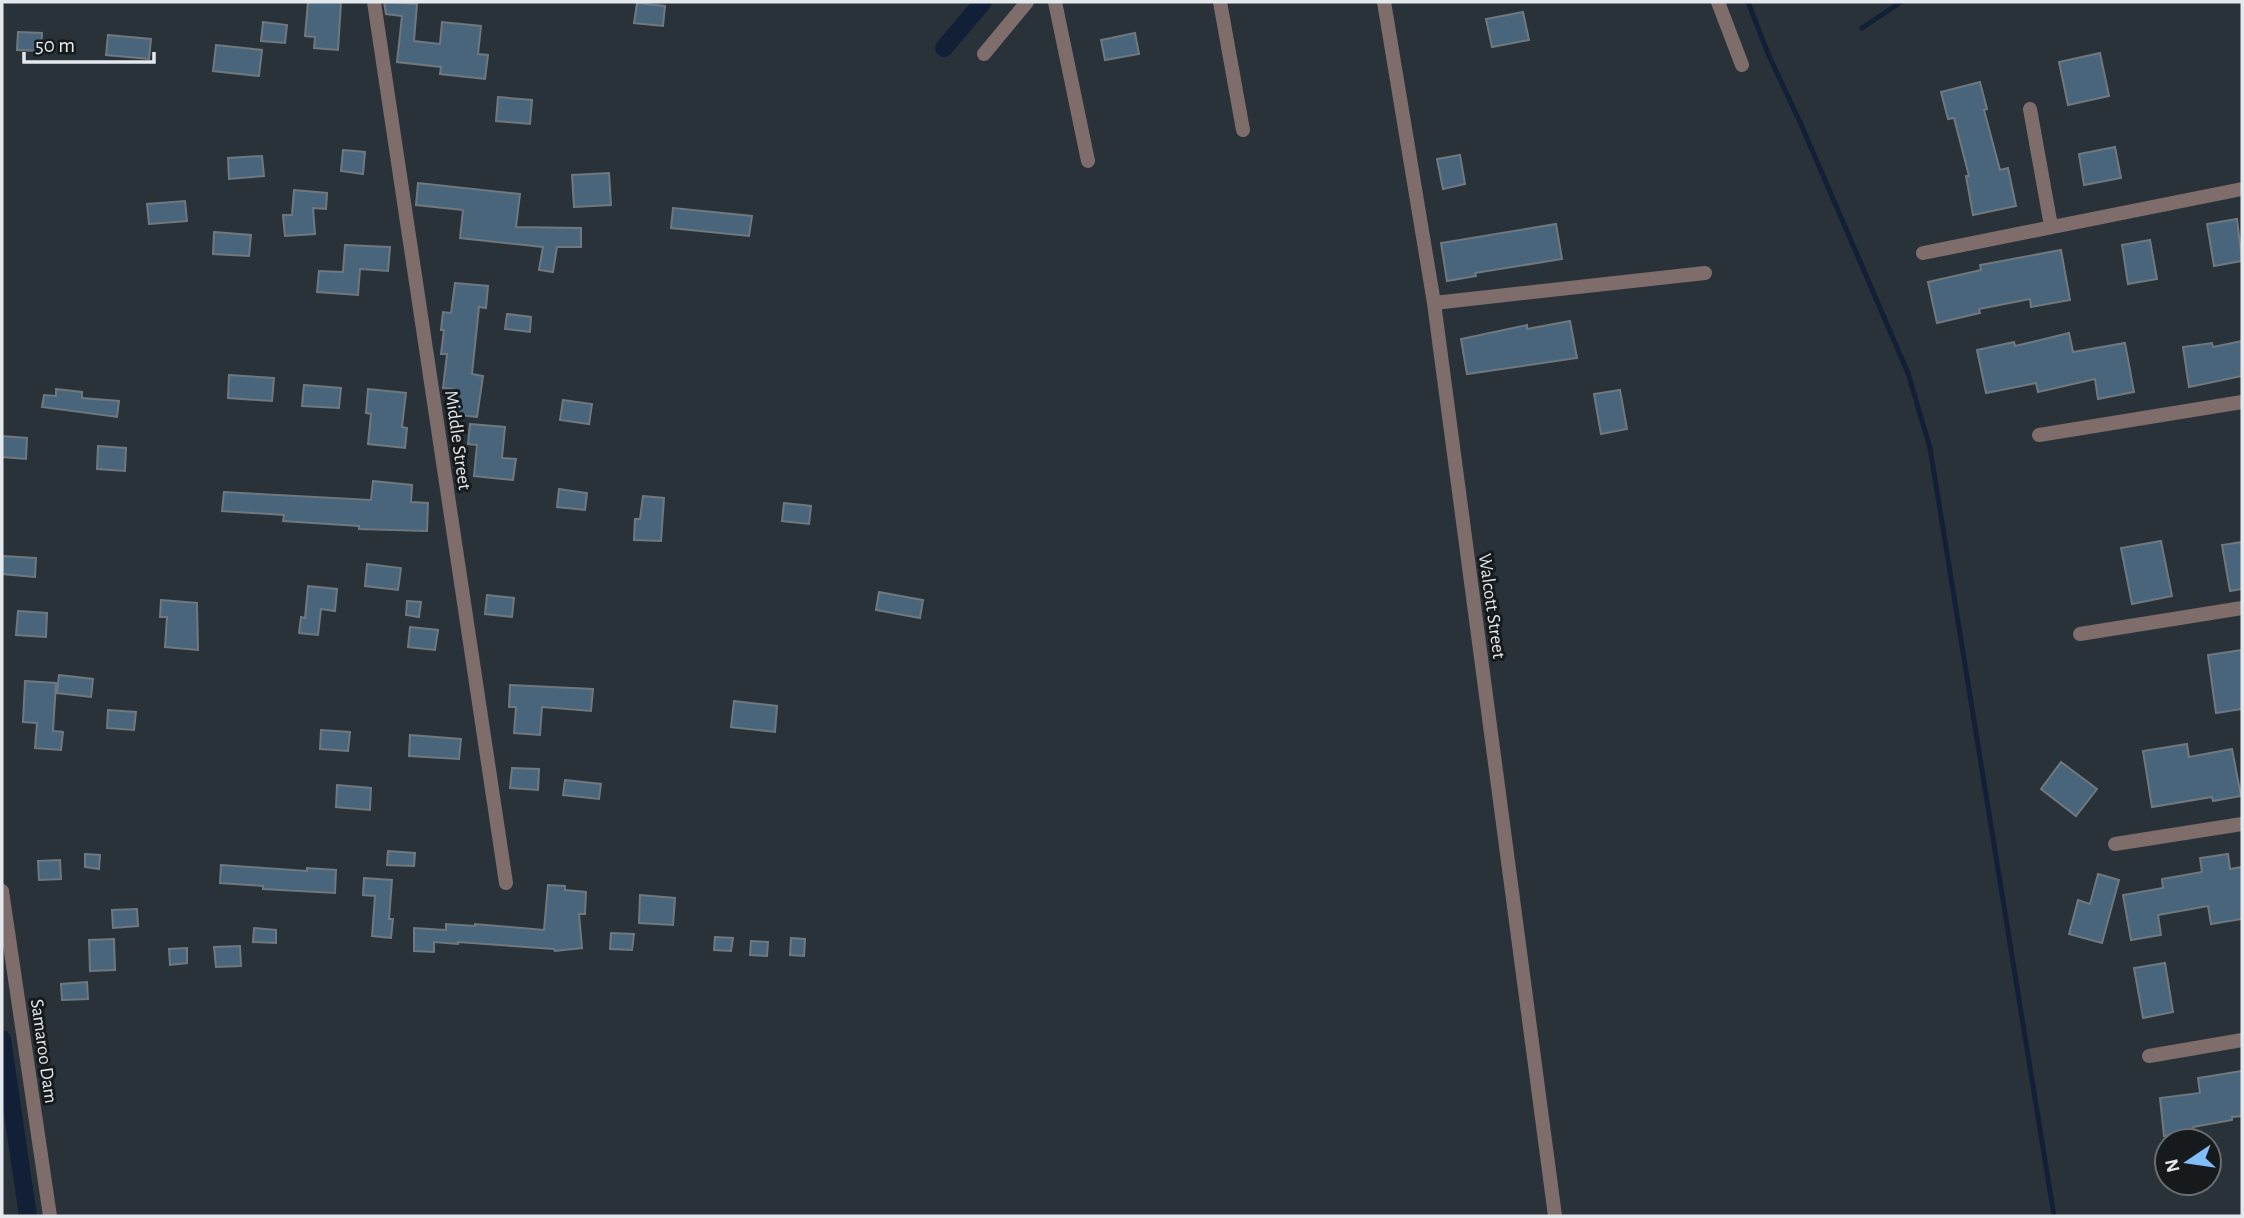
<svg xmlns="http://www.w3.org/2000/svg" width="2244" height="1218" viewBox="0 0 2244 1218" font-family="'Alegreya Sans',sans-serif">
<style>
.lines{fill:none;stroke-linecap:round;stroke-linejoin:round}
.stream{stroke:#122037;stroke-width:5}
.canal{stroke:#122037;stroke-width:18}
.building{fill:#49657b;stroke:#6f787f;stroke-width:2}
.minor{stroke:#7e6d6a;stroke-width:14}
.labels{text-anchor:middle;stroke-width:6;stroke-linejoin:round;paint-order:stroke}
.street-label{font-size:19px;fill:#e4e9ed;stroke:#161a1c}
</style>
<rect width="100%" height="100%" fill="#2a3239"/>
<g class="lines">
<path class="stream" d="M1748,2L1769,56L1800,122L1908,373L1930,448L2054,1216
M1862,28L1901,2"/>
<path class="canal" d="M944,48L983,2
M2,1039L28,1216"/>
</g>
<path class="building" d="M308,2H341L338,50L314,48L315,37L305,36Z
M384,2L417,4L414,41L440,44L442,22L481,26L478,54L488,55L485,79L440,74L441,67L397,62L402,16L386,14Z
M637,3L665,6L663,26L634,23Z
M1523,12L1529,40L1492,47L1486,19Z
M263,22L287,25L285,43L261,41Z
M18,32L42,33L41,51L17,50Z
M1135,33L1139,54L1105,60L1101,40Z
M108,35L151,39L149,59L106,55Z
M216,45L262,50L259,76L213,71Z
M2100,53L2109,96L2068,105L2059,62Z
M1980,82L1987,109L1984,110L2000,170L2008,168L2016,206L1973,215L1966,176H1969L1954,118L1948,119L1941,92Z
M498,97L532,100L530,124L496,121Z
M2115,147L2121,178L2084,185L2079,154Z
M343,150L365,152L363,174L341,171Z
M1460,155L1465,184L1443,189L1437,159Z
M262,156L264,176L229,179L228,158Z
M609,173L611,205L574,207L572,175Z
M418,183L520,194L516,227L581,228V247H557L553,272L539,270L543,247L460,238L463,210L416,205Z
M294,190L327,193L326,209L313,208L315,234L285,236L283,215H292Z
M185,201L187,221L149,224L147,204Z
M673,208L752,216L749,236L671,228Z
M2237,219L2242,261L2214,266L2207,224Z
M1556,224L1562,259L1475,273L1476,276L1447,281L1441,243Z
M214,232L251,235L249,256L213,254Z
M2150,240L2157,279L2128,284L2122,245Z
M345,245L390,247L388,271L360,269L358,295L317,292L319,271L343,272Z
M2061,250L2070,300L2031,307L2030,299L1979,309L1980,313L1937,323L1928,282L1981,270L1980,265Z
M455,283L488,286L486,308L479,307L472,374L483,376L477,417L450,414L453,389L443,388L447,354H441L444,330H441L443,312L451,313Z
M507,314L531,317L530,332L505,329Z
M1570,321L1577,358L1467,374L1461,339L1527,325V329Z
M2069,333L2073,352L2125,343L2134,392L2098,399L2095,379L2038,392L2036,383L1986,393L1977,350L2014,342L2015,346Z
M2242,341V376L2189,387L2183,347L2212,343L2213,347Z
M229,375L274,378L272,401L228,398Z
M304,385L341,388L339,408L302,406Z
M56,389L82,392V398L119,401L117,417L42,407L44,395L56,396Z
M368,389L406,393L402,427L407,428L405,448L368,444L371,414L366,413Z
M1620,390L1627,429L1601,434L1594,394Z
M563,400L592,404L589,424L560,420Z
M470,424L505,427L502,458L516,459L513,480L474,476L477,445L468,444Z
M2,436L27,438L26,459L2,457Z
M98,446L126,448L125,471L97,469Z
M373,481L412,485L411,502L428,503L427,531L359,529V526L283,521L284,515L222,511L224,492L371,500Z
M559,489L587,493L585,510L557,507Z
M643,496L664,498L661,541L634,540L635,519H640Z
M784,503L811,506L809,524L782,521Z
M2161,541L2172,596L2132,604L2121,548Z
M2242,542V589L2230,591L2222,545Z
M3,556L36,558L35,577L2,574Z
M367,564L401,568L398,590L365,586Z
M308,586L337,589L335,611L321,609L318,635L299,633L301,617L305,618Z
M879,592L923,600L920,618L876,610Z
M487,595L514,598L512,617L485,614Z
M161,600L197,603L198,650L165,647L167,617H160Z
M407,601L421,602L419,617L406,615Z
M18,611L47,613L46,637L16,635Z
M410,627L438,630L435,650L408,647Z
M2242,650V709L2216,713L2208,655Z
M59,675L93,679L91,697L57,693Z
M25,681L56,683L53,731L63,732L61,750L35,748L37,723L23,722Z
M510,685L593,689L591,711L542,707L540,735L514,733L516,707H509Z
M734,701L777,706L775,732L731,727Z
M108,710L136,712L134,730L107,728Z
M321,730L350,732L348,751L320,749Z
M410,735L461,739L459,759L409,756Z
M2187,744L2189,757L2232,749L2241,796L2213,801L2212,797L2152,807L2143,751Z
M2061,762L2097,789L2076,816L2041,789Z
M512,768L539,769L538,790L510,788Z
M565,780L601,784L599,799L563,795Z
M337,785L371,788L370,810L336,807Z
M388,851L415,853L414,866L387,865Z
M85,854L100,855L99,869L85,867Z
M2228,854L2230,869L2242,867V919L2211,924L2208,906L2158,915L2161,935L2131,940L2123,895L2163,888L2162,879L2202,872L2200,858Z
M60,860L61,879L39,880L38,861Z
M221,865L307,871V868L336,870L335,893L263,889V886L220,883Z
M2098,874L2119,880L2102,943L2069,934L2078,900L2090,904Z
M364,878L392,880L389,919H393L391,938L372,936L375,896L363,895Z
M548,885L565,886V890L586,892L585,914H579L582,948L555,951L554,949L458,942V944L434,942V952L414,951V928L446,930V924L475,926V924L544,930Z
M640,895L675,898L673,925L639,923Z
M137,909L138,926L113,928L112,910Z
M254,928L276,930V943L253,942Z
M611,933L634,934L632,950L610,949Z
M715,937L733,938L731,951L714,950Z
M791,938L805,939L804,956L790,955Z
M114,939L115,970L90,971L89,940Z
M751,941L768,942L767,956L750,955Z
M240,946L241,966L216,967L214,947Z
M187,948V963L170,965L169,949Z
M2165,963L2173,1012L2143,1018L2134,968Z
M87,982L88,999L62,1000L61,984Z
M2242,1071V1116L2232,1117V1120L2193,1127L2194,1132L2164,1136L2160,1098L2200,1093L2198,1078Z"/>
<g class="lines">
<path class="minor" d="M374,2L506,883
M1055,2L1088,161
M1220,2L1243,130
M1384,2L1434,303L1555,1216
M1718,2L1742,65
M984,54L1027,2
M2030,109L2051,226
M1923,253L2242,189
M1434,303L1705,273
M2039,435L2242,402
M2080,634L2242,608
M2115,844L2242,824
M2,891L50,1216
M2149,1056L2242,1040"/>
</g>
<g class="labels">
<g class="street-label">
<text transform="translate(459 440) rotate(82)" y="7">Middle Street</text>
<text transform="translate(1493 606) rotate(82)" y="7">Walcott Street</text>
<text transform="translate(45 1051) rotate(82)" y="7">Samaroo Dam</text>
</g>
</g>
<rect width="2244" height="1218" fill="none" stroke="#e4e9ed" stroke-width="7"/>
<g transform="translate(2188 1162) rotate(257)"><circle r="33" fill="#161a1c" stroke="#686d70" stroke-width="2"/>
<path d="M0-5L12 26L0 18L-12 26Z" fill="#83bcfb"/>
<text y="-10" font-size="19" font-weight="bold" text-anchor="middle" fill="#e4e9ed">N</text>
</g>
<path d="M24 52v10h130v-10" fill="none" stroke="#e4e9ed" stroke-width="3.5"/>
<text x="35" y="52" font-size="21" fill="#e4e9ed" stroke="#161a1c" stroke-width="5" paint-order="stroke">50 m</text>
</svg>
